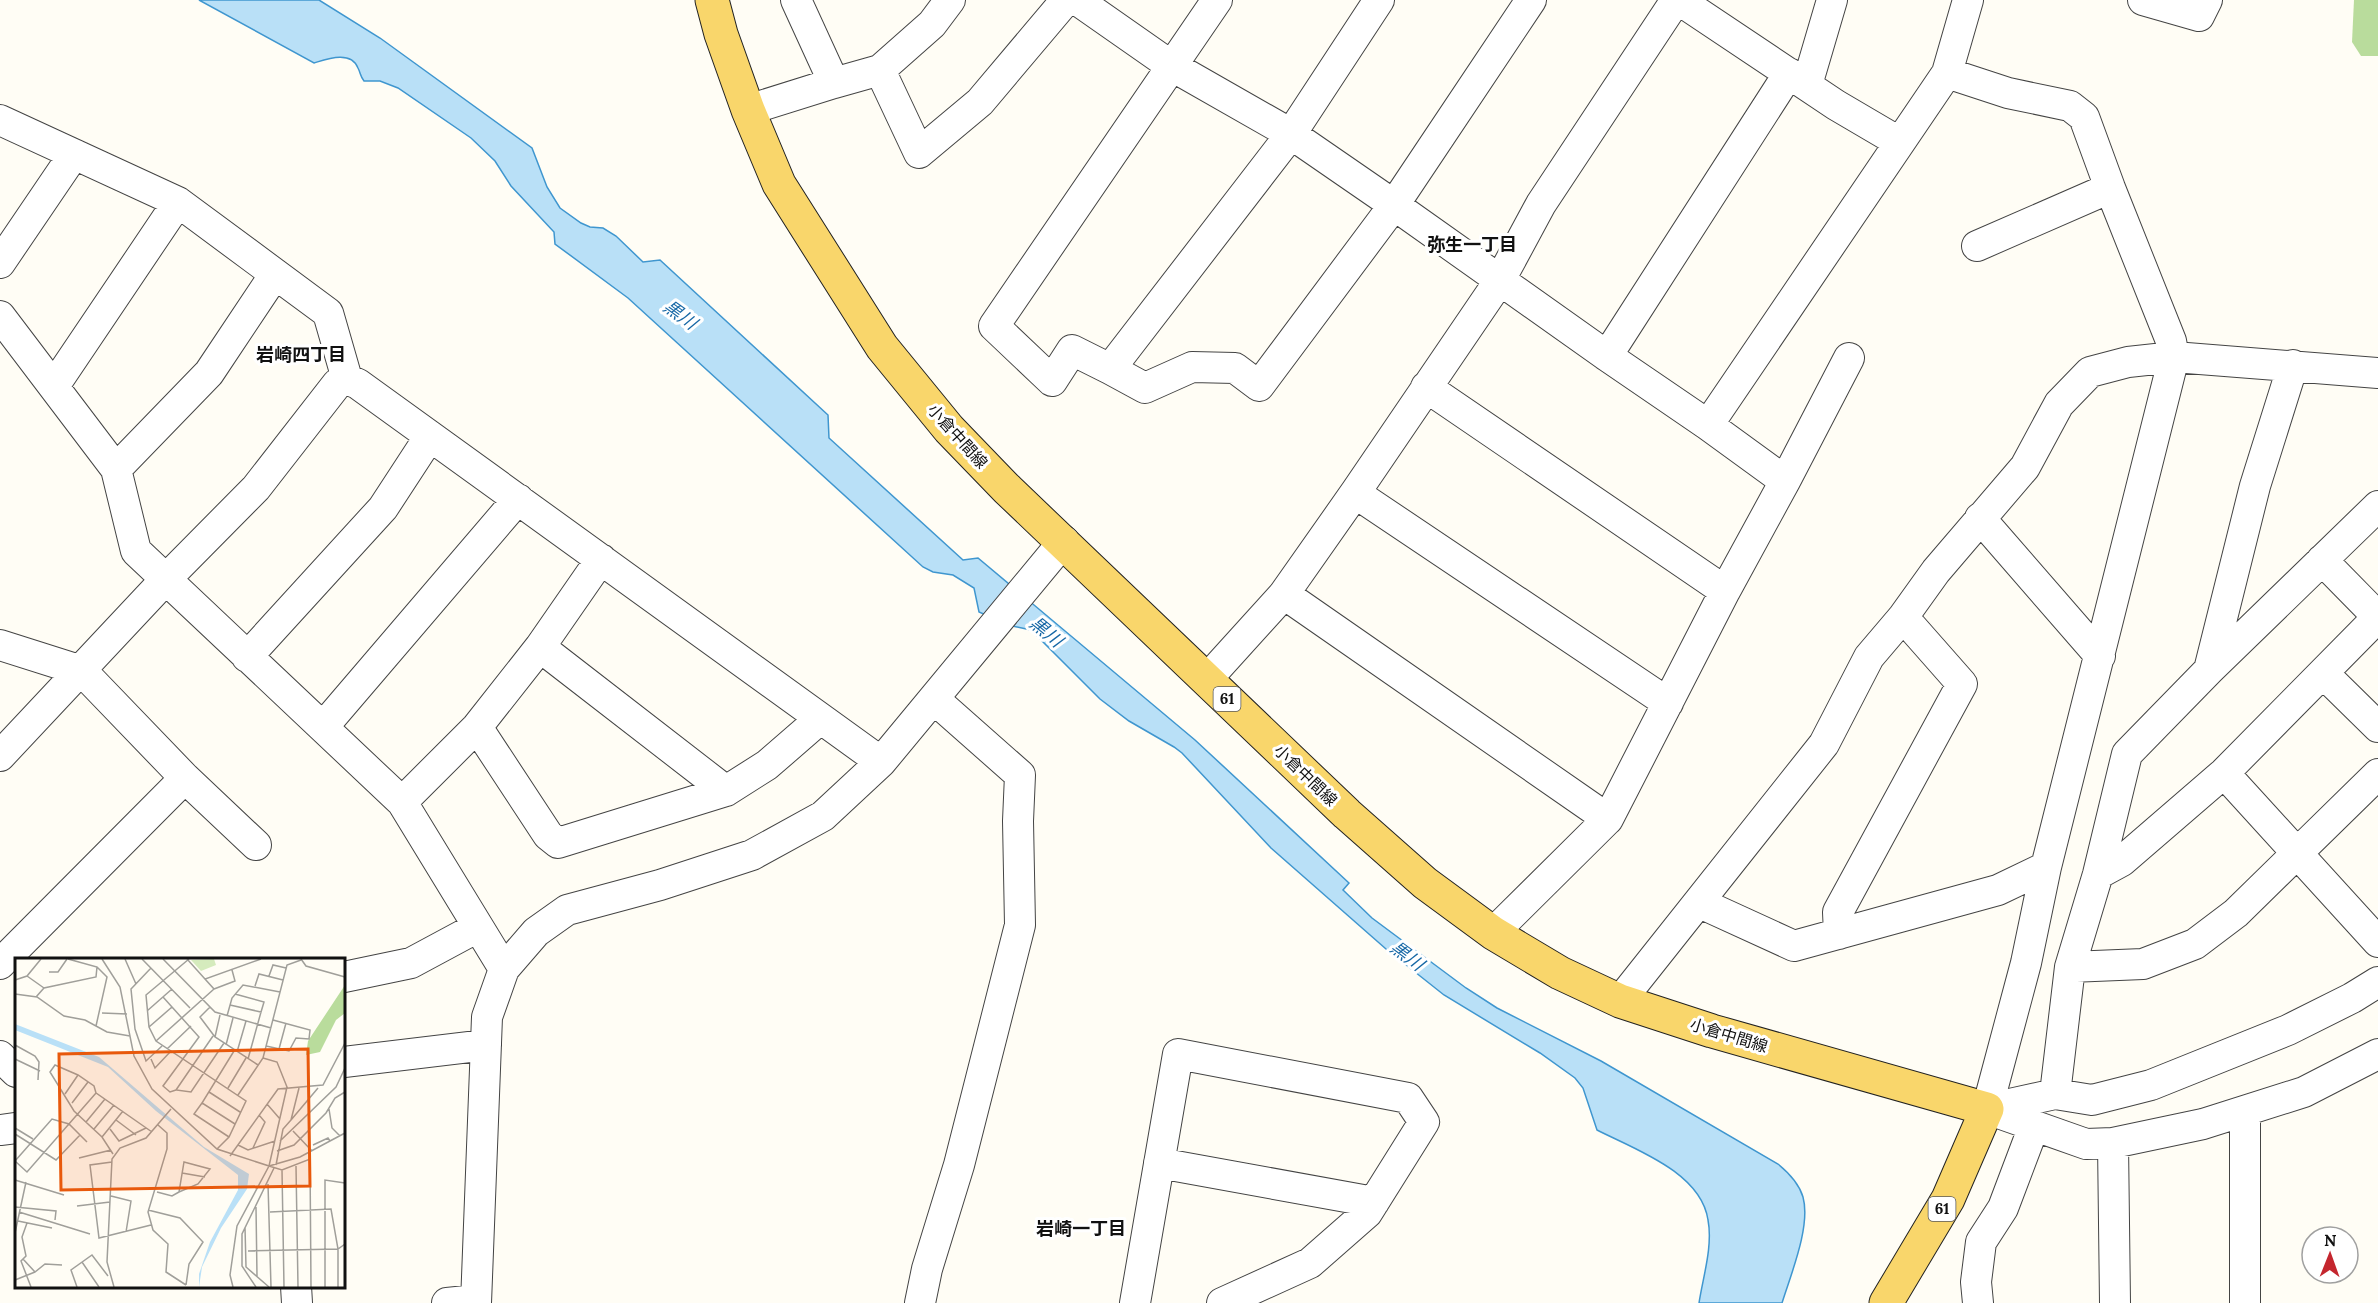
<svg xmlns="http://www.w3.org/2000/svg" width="2378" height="1303" viewBox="0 0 2378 1303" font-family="Lora,'Noto Sans JP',serif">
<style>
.forest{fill:#b9dc9c}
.water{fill:#b9e0f7;stroke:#3f96cf;stroke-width:1.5}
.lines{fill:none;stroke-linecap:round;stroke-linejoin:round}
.minor-casing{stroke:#444;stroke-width:32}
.major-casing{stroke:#222;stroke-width:35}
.minor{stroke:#fff;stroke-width:30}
.major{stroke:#f9d66b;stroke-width:33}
.labels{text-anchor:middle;stroke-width:6;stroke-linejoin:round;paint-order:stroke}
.shield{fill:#fff;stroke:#585858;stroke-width:1.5}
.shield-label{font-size:15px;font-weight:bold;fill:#111}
.street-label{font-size:16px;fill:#111;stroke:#fff}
.neighbourhood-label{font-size:18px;font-weight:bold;fill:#111;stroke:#fff}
.water-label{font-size:18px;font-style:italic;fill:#1768a6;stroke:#fff}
.inset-road{fill:none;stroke:#a09f9a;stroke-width:1.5}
.view{fill:#e8590c;fill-opacity:0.15;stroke:#e8590c;stroke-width:3}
.inset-edge{fill:none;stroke:#111;stroke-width:3}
</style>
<rect width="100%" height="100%" fill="#fffdf5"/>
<path class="forest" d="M2354,0H2378V56H2361L2352,42Z"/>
<path class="water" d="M199,0H319L380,38L532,148L547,187L560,208L581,223L590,227L603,228L616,236L643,262L660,260L828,415L829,438L963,560L978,558L1195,740L1349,883L1343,890L1372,918L1466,988L1497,1008L1601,1061L1778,1164C1789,1173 1799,1183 1803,1197C1811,1226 1791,1274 1782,1303H1699C1703,1277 1713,1246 1708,1220C1701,1172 1634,1149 1597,1130L1583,1088L1575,1078L1540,1053L1444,995L1386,949L1271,848L1182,753L1174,747L1129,721L1100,699L1031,630L1008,625L979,612L974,588L953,575L933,572L923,567L628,298L555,244L554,232L511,186L495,161L471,138L398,88L380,81H364C360,76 361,74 358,68C351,50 327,59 314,63Z"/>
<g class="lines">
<defs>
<path id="minor" d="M796,0L834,83L880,70L932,24L950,0
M1077,0L1170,65L1291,134L1394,205L1607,356L1708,425L1785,481L1725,591L1608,819L1493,933
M1379,0L1291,134L1110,369L1145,388L1192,367L1235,368L1259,386L1394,205L1531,0
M1679,0L1836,105L1899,142
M2143,0L2199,16L2207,0
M880,70L919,153L980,102L1066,0
M1947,73L2008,93L2070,106L2084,117L2110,188L2171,341L2174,357L2046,867L2026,963L1987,1109
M1807,85L1832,0
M748,110L834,83
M0,120L178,202L328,313L347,379
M1977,246L2110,188
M0,263L74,154
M0,316L116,469L136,551L402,802L504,969
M1607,356L1789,73
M2293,365L2255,486L2209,670L2378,506
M1110,369L1072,350L1052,381L994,326L1217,0
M54,386L178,202
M1426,387L1725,591
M1708,425L1947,73L1968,0
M116,469L209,373L275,274
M1785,481L1849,358
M1980,518L2100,656
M1284,594L1608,819
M0,645L82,671L185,778L256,845
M540,647L726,791
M247,657L383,508L430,436
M2323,673L2378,727
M1207,679L1284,594L1355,493
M1668,703L1355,493L1500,280L1541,204L1676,0
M323,727L518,499
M477,727L548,835L558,843L726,791L767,765L820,719
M0,756L165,580L256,488L337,384L347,379L358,384L881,762
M2224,773L2378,942
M402,802L477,727L540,647L601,559
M2098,874L2122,861L2224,773L2378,617L2322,560
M1700,903L1794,946L1998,890L2046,867
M1839,934L1838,912L1962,684L1903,617
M0,964L185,778
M2070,967L2143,964L2195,944L2236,913L2378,774
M344,977L411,963L478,927
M1620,1001L1824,744L1869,657L1903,617L1936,571L2025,467L2059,404L2090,372L2128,362L2174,357L2378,373
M0,1056L16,1072
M344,1062L486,1045
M2055,1094L2070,967L2098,874L2127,754L2209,670
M1987,1109L2055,1094L2092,1100L2151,1085L2288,1030L2352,998L2378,982
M1987,1109L2086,1144L2113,1143L2203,1124L2304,1092L2378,1054
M2245,1111V1303
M0,1130L16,1128
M2113,1143L2115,1303
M1159,1163L1374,1202
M296,1286L297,1303
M447,1303L476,1300
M476,1303L487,1017L504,969L536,932L567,910L660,885L752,855L823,816L881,762L1064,541
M920,1303L927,1269L959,1165L1020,925L1018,821L1020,775L934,699
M1135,1303L1178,1054L1408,1098L1424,1122L1367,1213L1310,1263L1222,1303
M1978,1303L1976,1282L1981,1242L2003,1208L2034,1126"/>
<path id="major" d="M712,0L721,34L748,110L779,184L882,347L949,429L1007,489L1347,814L1425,883L1493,933L1560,973L1620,1001L1712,1031L1987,1109L1948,1199L1886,1303"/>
</defs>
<use href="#minor" class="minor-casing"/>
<use href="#major" class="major-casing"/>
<use href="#minor" class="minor"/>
<use href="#major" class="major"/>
</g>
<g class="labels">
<g class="shield">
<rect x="1213.5" y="687" width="27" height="24" rx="4.5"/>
<rect x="1928.5" y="1197" width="27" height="24" rx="4.5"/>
</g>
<g class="shield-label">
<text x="1227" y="704">61</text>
<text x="1942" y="1214">61</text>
</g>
<g class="street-label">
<text transform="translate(958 436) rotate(48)" y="6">小倉中間線</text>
<text transform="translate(1306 775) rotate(44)" y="6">小倉中間線</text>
<text transform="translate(1729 1035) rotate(17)" y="6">小倉中間線</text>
</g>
<g class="neighbourhood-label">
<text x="1472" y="251">弥生一丁目</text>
<text x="301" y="361">岩崎四丁目</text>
<text x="1081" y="1235">岩崎一丁目</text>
</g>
<g class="water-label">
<text transform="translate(680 315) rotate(36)" y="6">黒川</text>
<text transform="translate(1046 632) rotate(39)" y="6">黒川</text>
<text transform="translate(1407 956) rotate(37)" y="6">黒川</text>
</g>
</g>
<g transform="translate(15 958)">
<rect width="330" height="330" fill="#fffdf5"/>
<path d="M199,1L201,7L186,13L176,2Z" fill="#d5ebbd"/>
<path d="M330,27V55L321,62L305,94L291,97L293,83Z" fill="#b9dc9c"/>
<path d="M0,66L84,99L189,189L234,216L232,231L206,270L187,309L184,329V316L195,284L223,232V217L141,153L93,109L0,72Z" fill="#b9e0f7"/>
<path class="inset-road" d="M87,1L105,29L119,98L137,131L202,191L254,208L222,268L215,317L218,329M110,1L121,26M127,1L175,50M148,1L200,54L256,70M172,1L190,21M174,1L131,37L134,69L141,83L231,143L214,179L202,191M286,1L291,8L330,19M136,10L116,31L120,71L131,103L147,88M34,14H43L52,1M12,18L29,30M254,18L258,7L271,10M0,22L12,18L26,1M240,28L244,16L268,22M199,31L220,23L217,12M0,36L22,39L49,58L70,62L92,74L115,78M21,39L29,30L81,19L82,9L53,1M148,39L184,79L148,128L155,134L161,132M215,47L246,54L249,44L220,36M195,49L185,59L200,79M132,53L157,31M87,55L112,56M205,57L200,79L243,107M212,58L217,40L228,27L265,34M81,68L92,19L82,9M134,69L157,49M198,78L161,132L176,134L209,85M141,83L199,31L190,21L246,1M0,87L20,98L24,104L23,122M211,87L218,60M251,88L274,93L281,80L294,81L295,72L258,62M152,91L176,68M264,91L271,65M219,93L187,145L220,166M222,94L231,63M248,100L262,104L272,129L254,208M0,101L25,113M136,101L140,110L156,93M233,101L246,54M213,130L231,100M284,130L276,162L303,130M194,134L225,154M81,135L79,128L63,117L40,107L35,114L59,153L87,179L98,196M50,136L63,117M223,137L248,100L272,7L286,2M57,145L73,124M187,145L179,156L214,179M252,146L265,161M314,151L317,170L325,178M101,162L121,177M71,164L90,141M143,167L152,175V191L133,254L138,272L153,286L151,314L171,327M0,170L18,181M79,171L99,147M95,171L104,183L131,170M278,173L297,193M0,176L41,202L65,177M87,179L108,153M265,183L321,129L330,110M223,187L233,192L260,183M298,187L313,180L315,183M238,190L250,164L244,157M262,193L279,187L311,155L320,140L330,134M215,198L263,131L308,127L330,85M64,200L96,192M0,203L12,214L81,135L137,174M0,203L37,161L54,166L72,184M97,204L75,207L84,280L136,267M169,204L195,211L183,226L164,234ZM261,207L268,171L276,162M254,208L267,212L295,201L296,329M254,208L285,199L330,175M281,208L283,329M267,212L269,329M167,215L190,219M0,222L49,237M253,226L256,329M142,234L157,238L164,234M96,238L116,243L111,274M62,248L95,244M0,249L41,253L40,262M241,249L242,318M133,252L165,260L188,284L174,306L171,327M4,254L75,276M255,254L316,251L323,291V329M3,263L37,270M12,265L7,279L11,298L6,303L16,329M230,269L231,309L254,329M0,275L11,224M233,293L323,291L330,286M8,301L20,314L30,306L47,307M67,304L84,329M0,322L20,314M62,329L56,312L77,297L93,318M99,329L92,304L97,201L105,190L131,180L156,151M241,329L227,308V276L259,210M310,329V222L330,225"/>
<path class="view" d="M293,91L295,228L46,232L44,96Z"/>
<rect width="330" height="330" class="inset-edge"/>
</g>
<g transform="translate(2330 1255) rotate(1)"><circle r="28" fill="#ffffff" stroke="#a0a0a0" stroke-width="1.5"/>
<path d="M0-4.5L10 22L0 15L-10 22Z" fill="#c4262e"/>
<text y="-9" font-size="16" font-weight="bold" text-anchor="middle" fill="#111111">N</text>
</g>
</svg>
